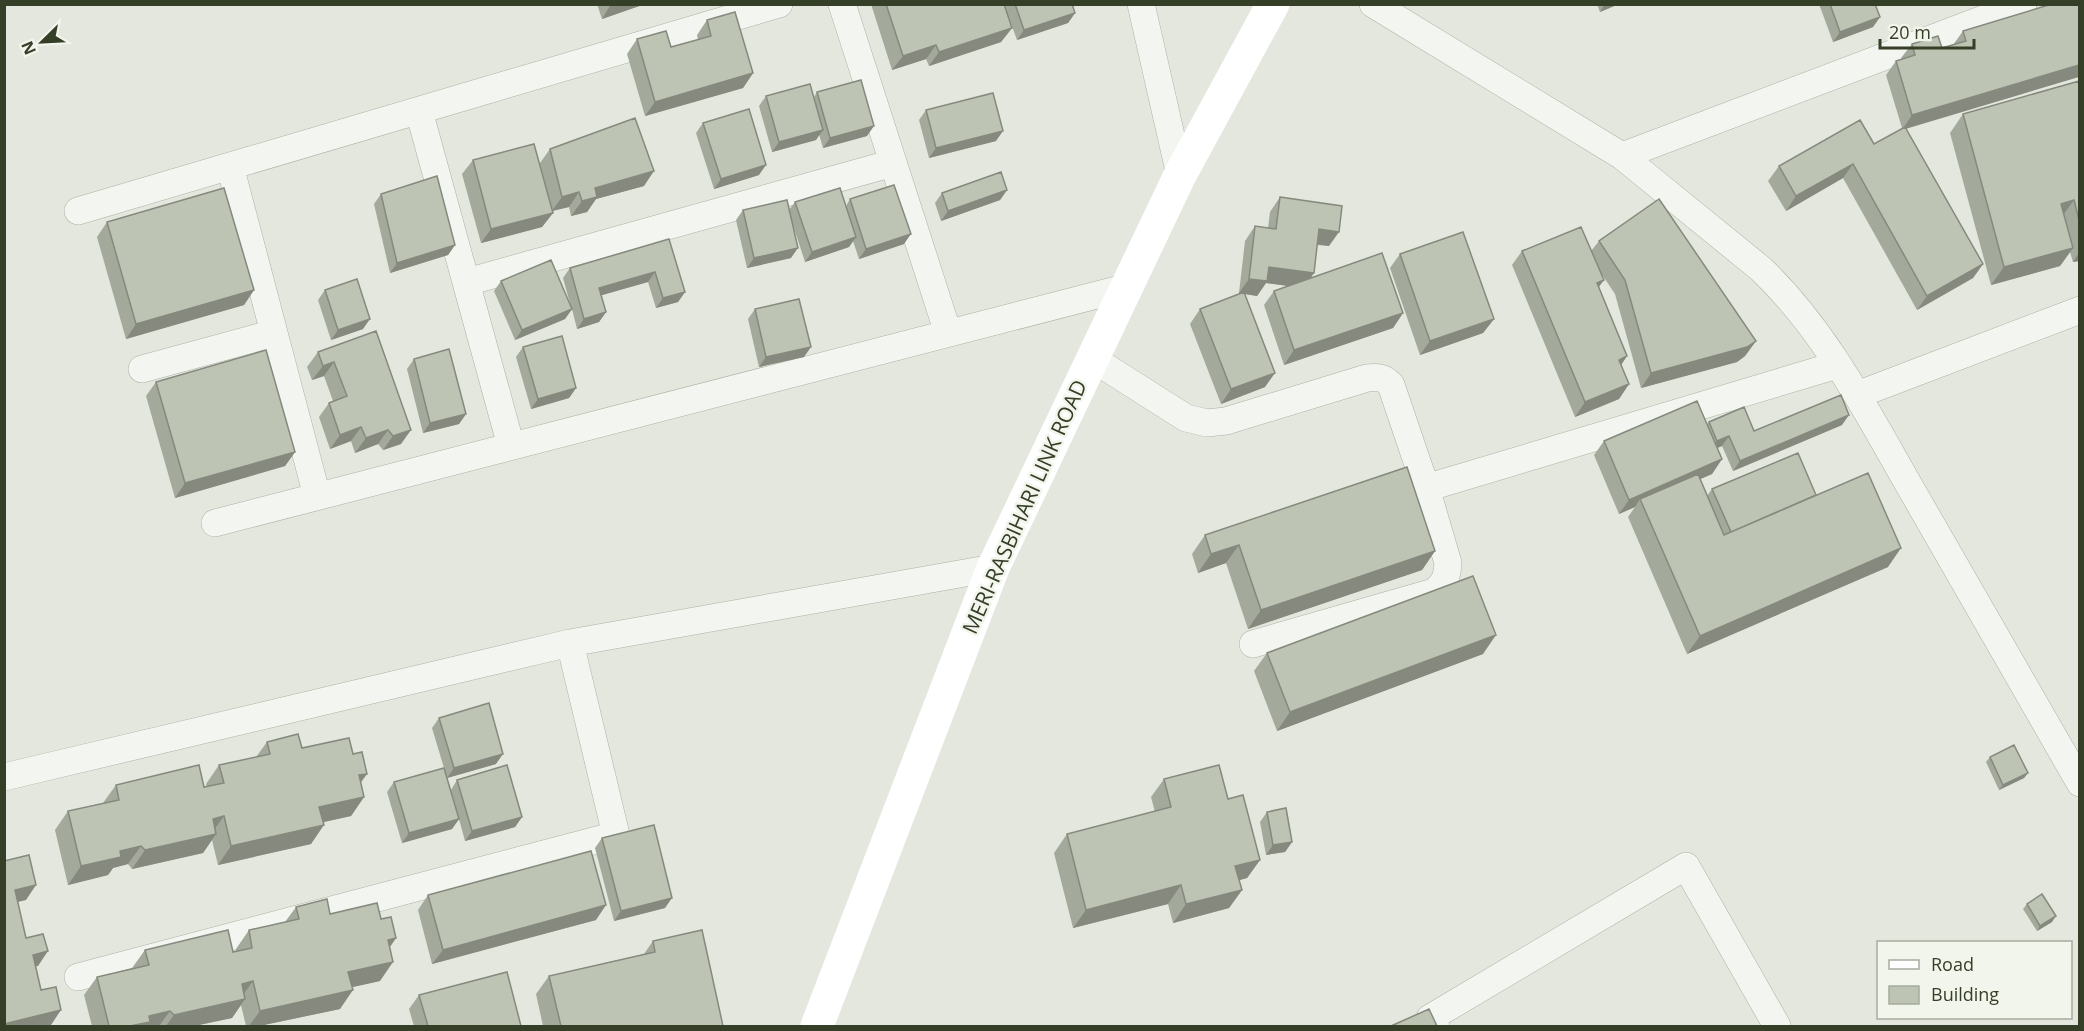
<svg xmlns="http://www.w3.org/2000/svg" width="2084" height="1031" viewBox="0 0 2084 1031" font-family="'Open Sans',sans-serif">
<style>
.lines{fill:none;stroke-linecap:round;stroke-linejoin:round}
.minor-casing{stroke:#acb1a2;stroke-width:28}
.minor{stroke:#f3f6f0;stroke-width:27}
.secondary{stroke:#fff;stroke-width:33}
.wall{fill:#a3a99b}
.shaded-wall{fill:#85897e}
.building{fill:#bec4b4;stroke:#85897e;stroke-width:1.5}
.labels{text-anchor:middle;stroke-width:5;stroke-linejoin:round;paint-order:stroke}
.street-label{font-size:21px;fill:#353e26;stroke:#f2f5ec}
</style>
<rect width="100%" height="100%" fill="#e4e7dd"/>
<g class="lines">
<defs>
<path id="minor" d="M842,4L948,333
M1141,4L1180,175
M1373,4L1622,156L1761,269C1827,332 1869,416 1914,494C1969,590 2024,686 2080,783
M419,111L511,446
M1622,156L2023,4
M230,166L317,496
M78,211L779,4
M467,282L893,163
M1093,359L1186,418L1207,423L1226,421L1367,378C1378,377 1384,377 1391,385L1426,488L1448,563C1447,577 1445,583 1434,592L1253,644
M142,369L274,333
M1857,395L2080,310
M1426,488L1837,365
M215,523L1124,288
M4,777L570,643L993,568
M78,977L616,835L570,643
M1436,1026L1430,1018L1686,866L1777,1026"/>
</defs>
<use href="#minor" class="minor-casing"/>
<use href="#minor" class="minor"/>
<path class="secondary" d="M817,1026L993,568L1180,175L1273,4"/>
</g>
<path class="wall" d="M597,4H645L602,19Z
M871,4H1004L1012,28L1001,42L929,66L926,59L892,70Z
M1004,4H1072L1075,13L1068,23L1017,40Z
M1597,4H1619L1600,12Z
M1819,4H1875L1880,17L1873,27L1833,42Z
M2052,4L1906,128L1983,264L1973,278L1917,310L1843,178L1786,211L1768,181L1779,166L1874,144L1902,128L1886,75L1896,61L1902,59L1901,58L1912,44L1942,48L1953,45L1963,31Z
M707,20L753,73L743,88L645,116L627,54L637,39L671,47L698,40L697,35Z
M2079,81V261L2073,262L2070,252L2060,266L1991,285L1950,133L1963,114Z
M817,92L867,136L823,148L819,134L816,140L772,152L759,106L766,96L814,97Z
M926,110L996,141L929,158L919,120Z
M703,123L759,175L714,189L696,133Z
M550,149L644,186L596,199L587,212L571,216L569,207L552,211L553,213L542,227L481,243L462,174L473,160L540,163Z
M1007,190L1000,200L941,221L935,203L942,193Z
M381,194L455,245L448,255L390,273L374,204Z
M1280,197L1329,246L1317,245L1311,278L1403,313L1393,328L1284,365L1264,305L1274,291L1288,286L1266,283L1257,296L1245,294L1265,387L1221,404L1190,324L1200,309L1241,294L1239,293L1245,241L1255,226L1268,228L1270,212Z
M850,199L904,244L859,259L853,241L849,247L805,262L793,225L791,258L747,268L736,220L743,210H789L795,202L846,206Z
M107,222L254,290L244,305L126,339L97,237Z
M669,239L685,292L678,302L656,308L648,282L601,295L606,312L599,322L577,329L572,309L565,319L515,340L494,291L501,281L571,307L563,278L570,268Z
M1599,241L1756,341L1745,356L1737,362L1641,388L1615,294L1601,273L1599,287L1627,356L1621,365L1629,384L1619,399L1575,417L1512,265L1522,251H1591Z
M1400,254L1494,319L1483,333L1420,355L1390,268Z
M325,290L363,329L331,340L318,300Z
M755,309L804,357L759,367L748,319Z
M376,331L401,444L383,450L378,444L355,453L351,441L330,449L319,417L329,403L333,401L324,376L312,380L307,367L318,352Z
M523,347L576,388L569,398L531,409L516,357Z
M414,359L466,414L459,424L423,433L407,369Z
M156,382L295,452L285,466L175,498L146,396Z
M1709,422L1754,431L1842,425L1733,471L1722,446L1717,448L1722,459L1712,474L1700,479L1707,496L1712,489L1816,495L1888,567L1687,654L1628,517L1635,507L1619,514L1594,455L1604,441L1707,424Z
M1205,535L1435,551L1422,570L1248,629L1226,563L1198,573L1192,554Z
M1267,653L1483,654L1277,731L1254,671Z
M439,718L496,764L447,778L451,790L457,780L522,817L515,827L465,841L459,819L452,829L402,843L387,792L394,782L444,768L432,728Z
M267,742L302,748L360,783L364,797L351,816L323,822L311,844L218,865L212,840L203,853L132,869L128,864L113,868L108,875L68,885L55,830L68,811L103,803L116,785L207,787L206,784L219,765L256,757Z
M1990,757L2028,773L2024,778L1999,790L1986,762Z
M1164,779L1228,799L1260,860L1247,878L1239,880L1242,890L1229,908L1173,923L1168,904L1073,928L1054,853L1067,834L1155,812L1151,797Z
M1267,812L1292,842L1285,852L1266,855L1260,822Z
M602,838L665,908L614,921L595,848Z
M428,895L596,920L432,964L418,910Z
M2027,904L2052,922L2037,931L2023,909Z
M296,907L330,914L381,919L396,938L389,948L380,981L352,987L340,1009L259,1026H246L241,1005L232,1018L194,1026H92L84,995L97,977L132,968L145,950L233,952L236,951V949L249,930L285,922Z
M653,941L723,1026H543L536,994L549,976L644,954Z
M419,995L521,1026H414L409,1009Z"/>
<path class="shaded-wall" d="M611,4H645L602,19Z
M1605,4H1619L1600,12Z
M1075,13L1068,23L1017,40L1024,30Z
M1880,17L1873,27L1833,42L1840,32Z
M1012,28L1001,42L929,66L939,52Z
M936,45L926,59L892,70L903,56Z
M2079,65V77L1902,130L1912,115Z
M753,73L743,88L645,116L655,102Z
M874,126L867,136L823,148L830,138Z
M823,130L816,140L772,152L779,142Z
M1003,131L996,141L929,158L936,148Z
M1853,164L1843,178L1786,211L1796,196Z
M766,165L759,175L714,189L721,179Z
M654,171L644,186L596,199L587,212L571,216L582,201L595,188Z
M1007,190L1000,200L941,221L948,211Z
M579,192L569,207L552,211L562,197Z
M2074,200L2061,218V204Z
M553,213L542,227L481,243L491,229Z
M1319,229L1339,232L1329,246L1309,243Z
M911,234L904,244L859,259L866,249Z
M856,237L849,247L805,262L812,252Z
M455,245L448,255L390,273L397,263Z
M798,248L791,258L747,268L754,258Z
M2073,248L2060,266L1991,285L2004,267Z
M2079,253V261L2073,262Z
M1983,264L1973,278L1917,310L1927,296Z
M1269,267L1314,273L1304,288L1266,283L1257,296L1239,293L1249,279Z
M655,272L648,282L592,298L599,288Z
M1604,280L1593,295L1597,283Z
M254,290L244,305L126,339L136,324Z
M685,292L678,302L656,308L663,298Z
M572,309L565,319L515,340L522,330Z
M606,312L599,322L577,329L584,319Z
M1403,313L1393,328L1284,365L1294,350Z
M370,319L363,329L331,340L338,330Z
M1494,319L1483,333L1420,355L1430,341Z
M1756,341L1745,356L1737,362L1641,388L1651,373Z
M811,347L804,357L759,367L766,357Z
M1627,356L1617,371L1619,360Z
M334,362L324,376L312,380L323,366Z
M1275,373L1265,387L1221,404L1231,389Z
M1629,384L1619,399L1575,417L1585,402Z
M576,388L569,398L531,409L538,399Z
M466,414L459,424L423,433L430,423Z
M1849,415L1842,425L1733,471L1740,461Z
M361,427L351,441L330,449L340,435Z
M388,430L378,444L355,453L366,438Z
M411,430L401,444L383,450L393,436Z
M1729,436L1722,446L1710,451L1717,441Z
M295,452L285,466L175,498L185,483Z
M1722,459L1712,474L1643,504L1640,499L1635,507L1619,514L1629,500Z
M1239,545L1226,563L1198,573L1211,554Z
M1901,548L1888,567L1687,654L1700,636Z
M1435,551L1422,570L1248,629L1261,610Z
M1496,635L1483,654L1277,731L1290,712Z
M503,754L496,764L447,778L454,768Z
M2028,773L2024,778L1999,790L2003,785Z
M367,774L354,792L359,775Z
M364,797L351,816L306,826L319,807Z
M224,816L211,834L213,819Z
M522,817L515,827L465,841L472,831Z
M459,819L452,829L402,843L409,833Z
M324,825L311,844L218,865L231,846Z
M216,834L203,853L132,869L145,850Z
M1292,842L1285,852L1266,855L1273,845Z
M141,846L128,864L113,868L108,875L68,885L81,866L120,851Z
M1260,860L1247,878L1222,885L1235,866Z
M36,885L26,900L5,905L15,890Z
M1181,885L1168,904L1073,928L1086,910Z
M1242,890L1229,908L1173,923L1186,904Z
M672,898L665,908L614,921L621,911Z
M606,905L596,920L432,964L443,950Z
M2056,916L2052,922L2037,931L2040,926Z
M396,938L383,957L388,940Z
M48,951L38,966L22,969L33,955Z
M393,962L380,981L335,991L348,972Z
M253,981L240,999L242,984Z
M353,990L340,1009L259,1026H249L260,1011Z
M245,999L232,1018L194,1026H166L174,1015Z
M61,1010L51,1025L43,1026H4V1024Z
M170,1011L159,1026H130L149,1016Z"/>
<path class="building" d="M886,4H1004L1012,28L939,52L936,45L903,56Z
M1015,4H1072L1075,13L1024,30Z
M1830,4H1875L1880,17L1840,32Z
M2052,4H2079V65L1912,115L1896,61L1915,55L1912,44L1938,36L1942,48L1966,41L1963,31Z
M735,12L753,73L655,102L637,39L666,31L671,47L711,36L707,20Z
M861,80L874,126L830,138L817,92Z
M2079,81V220L2074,200L2061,204L2073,248L2004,267L1963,114Z
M810,84L823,130L779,142L766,96Z
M993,93L1003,131L936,148L926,110Z
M749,109L766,165L721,179L703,123Z
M635,118L654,171L595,188L597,197L582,201L579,192L562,197L550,149Z
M1860,120L1874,144L1905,127L1983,264L1927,296L1853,164L1796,196L1779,166Z
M534,144L553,213L491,229L473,160Z
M1001,172L1007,190L948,211L942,193Z
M437,176L455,245L397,263L381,194Z
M894,185L911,234L866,249L850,199Z
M224,188L254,290L136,324L107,222Z
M840,188L856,237L812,252L795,202Z
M1280,197L1342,206L1339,232L1319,229L1314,273L1269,267L1267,281L1249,279L1255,226L1276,229Z
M1659,199L1756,341L1747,347L1651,373L1625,280L1599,241Z
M787,200L798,248L754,258L743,210Z
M1581,227L1604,280L1597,283L1627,356L1619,360L1629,384L1585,402L1522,251Z
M1463,232L1494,319L1430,341L1400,254Z
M669,239L685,292L663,298L655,272L599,288L606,312L584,319L570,268Z
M1382,253L1403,313L1294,350L1274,291Z
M551,260L572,309L522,330L501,281Z
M357,279L370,319L338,330L325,290Z
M1244,292L1275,373L1231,389L1200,309Z
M799,299L811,347L766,357L755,309Z
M376,331L411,430L393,436L388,430L366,438L361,427L340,435L329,403L347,396L334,362L323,366L318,352Z
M562,336L576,388L538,399L523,347Z
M449,349L466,414L430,423L414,359Z
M266,350L295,452L185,483L156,382Z
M1841,395L1849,415L1740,461L1729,436L1717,441L1709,422L1744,407L1754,431Z
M1697,401L1722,459L1629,500L1604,441Z
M1798,453L1816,495L1731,532L1712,489Z
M1407,467L1435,551L1261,610L1239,545L1211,554L1205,535Z
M1868,473L1901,548L1700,636L1640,499L1698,474L1724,535Z
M1473,576L1496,635L1290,712L1267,653Z
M489,703L503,754L454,768L439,718Z
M298,734L302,748L349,738L353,754L362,752L367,774L359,775L364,797L319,807L324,825L231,846L224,816L213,819L216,834L145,850L141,846L120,851L121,857L81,866L68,811L119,800L116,785L199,765L204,787L224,783L219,765L270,754L267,742Z
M2014,745L2028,773L2003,785L1990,757Z
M507,765L522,817L472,831L457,780Z
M1219,765L1228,799L1243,795L1260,860L1235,866L1242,890L1186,904L1181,885L1086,910L1067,834L1171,807L1164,779Z
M444,768L459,819L409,833L394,782Z
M1286,808L1292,842L1273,845L1267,812Z
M654,825L672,898L621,911L602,838Z
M591,851L606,905L443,950L428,895Z
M29,855L36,885L15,890L26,938L43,934L48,951L33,955L41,990L56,987L61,1010L4,1024V861Z
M2042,894L2056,916L2040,926L2027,904Z
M327,899L330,914L377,903L381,919L391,917L396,938L388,940L393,962L348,972L353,990L260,1011L253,981L242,984L245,999L174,1015L170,1011L149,1016L150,1022L130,1026H109L97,977L149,965L145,950L228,930L233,952L252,948L249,930L299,919L296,907Z
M702,930L723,1026H561L549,976L655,952L653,941Z
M507,972L521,1026H428L419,995Z
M1429,1009L1437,1026H1391Z"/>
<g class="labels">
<g class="street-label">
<text transform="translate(1025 507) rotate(-66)" y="7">MERI-RASBIHARI LINK ROAD</text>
</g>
</g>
<rect width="2084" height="1031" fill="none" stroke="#353e26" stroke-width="12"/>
<rect x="1877" y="941" width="195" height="78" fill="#f2f5ec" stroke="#a6ac9d" stroke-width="1.5"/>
<rect x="1889" y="960" width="30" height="9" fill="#ffffff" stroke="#a6ac9d" stroke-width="1.5"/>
<text x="1931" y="971" font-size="18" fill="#353e26">Road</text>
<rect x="1889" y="986" width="30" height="18" fill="#bec4b4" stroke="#a6ac9d" stroke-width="1.5"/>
<text x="1931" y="1001" font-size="18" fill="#353e26">Building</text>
<g transform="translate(42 42) rotate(246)" stroke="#f2f5ec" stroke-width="4.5" paint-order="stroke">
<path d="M0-4.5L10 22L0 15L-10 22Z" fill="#353e26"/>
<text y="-9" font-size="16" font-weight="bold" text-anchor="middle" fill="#353e26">N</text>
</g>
<path d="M1880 39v9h94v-9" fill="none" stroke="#353e26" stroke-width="3"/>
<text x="1889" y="39" font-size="18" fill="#353e26" stroke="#f2f5ec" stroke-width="4.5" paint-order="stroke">20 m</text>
</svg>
